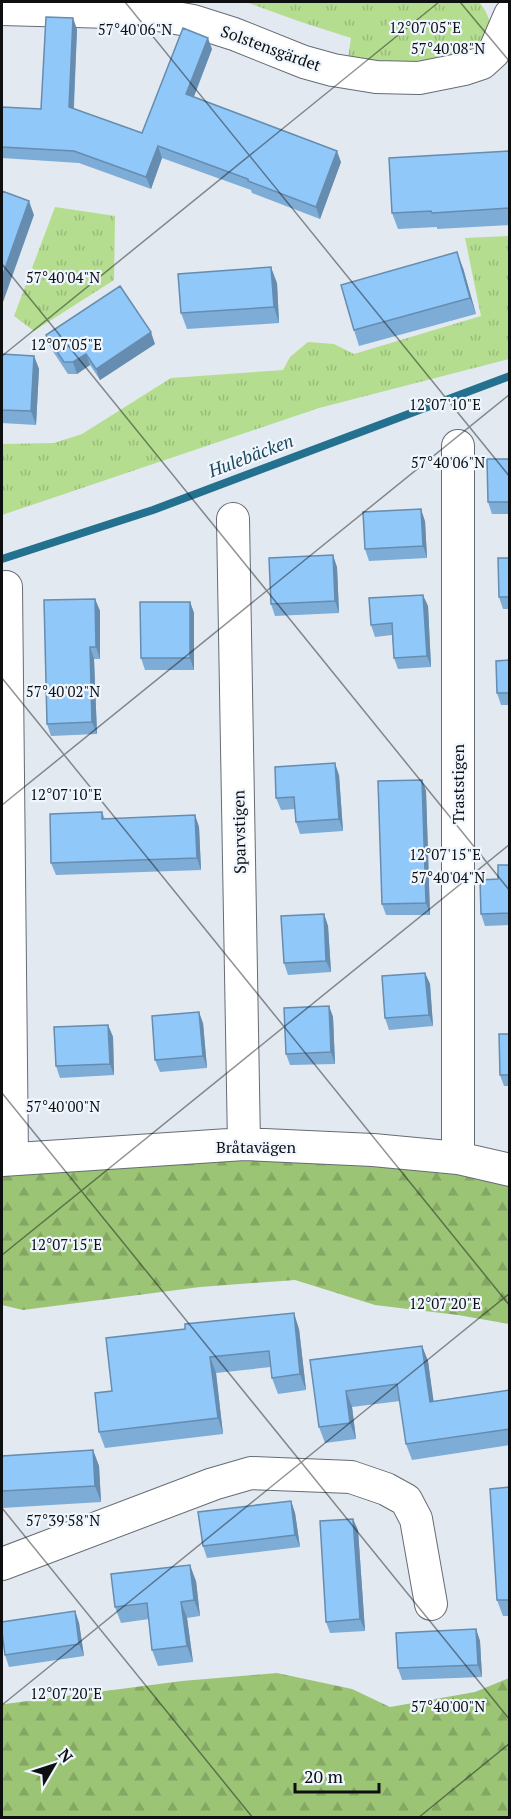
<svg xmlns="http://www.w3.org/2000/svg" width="511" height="1819" viewBox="0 0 511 1819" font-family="'PT Serif',serif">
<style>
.grass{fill:url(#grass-tufts)}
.forest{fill:url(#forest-firs)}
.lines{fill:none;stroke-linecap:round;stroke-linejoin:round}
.stream{stroke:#23718f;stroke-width:8}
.minor-casing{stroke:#666c73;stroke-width:34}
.minor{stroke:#fff;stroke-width:32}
.wall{fill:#7dacd7}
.shaded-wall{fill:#668caf}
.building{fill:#91c8fa;stroke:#668caf;stroke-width:1.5}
.ticks{fill:none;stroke:#0d0f11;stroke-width:1.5;stroke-opacity:0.45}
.labels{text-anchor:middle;stroke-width:4.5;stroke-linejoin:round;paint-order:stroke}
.street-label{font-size:16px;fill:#0d0f11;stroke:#eff6fe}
.water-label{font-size:18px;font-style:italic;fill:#1d495c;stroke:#eff6fe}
.ticks-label{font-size:15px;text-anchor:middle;fill:#0d0f11;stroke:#eff6fe;stroke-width:4.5;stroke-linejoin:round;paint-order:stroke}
</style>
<defs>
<pattern id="grass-tufts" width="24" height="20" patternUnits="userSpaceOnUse" patternTransform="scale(1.5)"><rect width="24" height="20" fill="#b4dd8f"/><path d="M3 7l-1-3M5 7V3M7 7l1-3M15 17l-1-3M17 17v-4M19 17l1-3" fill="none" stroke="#9abc7a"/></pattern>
<pattern id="forest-firs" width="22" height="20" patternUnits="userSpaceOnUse" patternTransform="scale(1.5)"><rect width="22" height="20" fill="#9bc475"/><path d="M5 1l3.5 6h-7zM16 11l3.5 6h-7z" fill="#84a764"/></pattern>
</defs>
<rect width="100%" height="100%" fill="#e2e9f0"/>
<path class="grass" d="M246,2H479C487,12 495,25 485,38C480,45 472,54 464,57C436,69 380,60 348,58L351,38L301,22Z
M55,207L115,216L114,280L34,331L14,316Z
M509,236V359L319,408L2,515V444L54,443L82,434L171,378L283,370L290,357L308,342L334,344L354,354L481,316L465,238Z"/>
<path class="forest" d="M239,1159L442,1166L509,1179V1324L458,1315L375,1305L295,1280L200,1287L23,1310L2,1305V1171Z
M277,1673L352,1689L390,1707L475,1692L509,1678V1817H2V1703L5,1704L182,1681Z"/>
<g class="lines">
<path class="stream" d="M2,559L153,510L510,376"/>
<defs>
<path id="minor" d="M2,9L147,13L193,21L234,34L304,62L333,70L376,77L419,78L464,69L482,63L494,52L510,15
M458,446V1158
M233,519L244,1144
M6,587L12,1159
M2,1160L244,1144L373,1150L458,1158L510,1170
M2,1564L213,1484L251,1473L351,1477L386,1489L406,1500L416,1519L431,1604"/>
</defs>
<use href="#minor" class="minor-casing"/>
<use href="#minor" class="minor"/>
</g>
<path class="wall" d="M77,29L74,109L142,133L212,49L194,97L341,162L320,219L252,193L251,190L162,158L151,189L79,163L2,158V107L41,109Z
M510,151V225L437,229V227L398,229L392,213Z
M463,268L476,314L359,346L354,330Z
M277,283L279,323L187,329L181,313Z
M46,335L155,344L100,380L90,365L77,374H68L50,347Z
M2,354L34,356L39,369L36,425L2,423Z
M510,459V514H492L488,502Z
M425,521L427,558L369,561L365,549Z
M510,558V609H503L499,597Z
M337,567L339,613L275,616L271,604Z
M95,599L100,611V659H94L97,734L51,736L47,724Z
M190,602L194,613V670H145L141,658Z
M428,606L431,667L398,669L394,658L392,635L375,637L371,625Z
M510,660V705H501L497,693Z
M339,775L343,831L300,834L296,822L295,809L281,810L276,798Z
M422,780L426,791L430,915H386L382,904Z
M102,812L105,819L195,815L199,827L201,870L56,875L51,863Z
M510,865V925L485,926L481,914L498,879Z
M324,914L328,926L331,972L288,975L284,963Z
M425,973L430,984L433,1026L389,1030L385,1018Z
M329,1006L333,1017L335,1064L290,1065L286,1054Z
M203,1023L207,1068L160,1072L155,1060Z
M108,1025L113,1037L114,1075L60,1078L56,1066Z
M510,1034V1086H504L500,1075Z
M299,1329L306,1390L278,1394L272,1378L271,1367L216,1373L223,1434L105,1448L99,1432L112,1391L106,1338Z
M422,1346L428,1361L433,1401L510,1390V1445L412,1460L406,1444L400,1401L352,1407L356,1439L325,1443L319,1427L310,1360Z
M93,1450L99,1466L101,1502L2,1508V1456Z
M510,1487V1616H503L497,1600Z
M291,1501L295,1513L300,1547L207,1558L203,1546Z
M358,1530L365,1631L330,1633L326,1622Z
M196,1581L200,1616L187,1618L193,1662L158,1666L152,1650L149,1619L121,1623L115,1607Z
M75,1611L79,1623L84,1656L9,1667L5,1655Z
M476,1629L480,1641L482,1677L402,1680L398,1668Z"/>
<path class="shaded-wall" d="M73,18L77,29L73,118L69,107Z
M208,38L212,49L190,106L186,94Z
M158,146L162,158L151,189L146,177Z
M337,151L341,162L320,219L316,207Z
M29,201L34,215L2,305V277Z
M457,252L463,268L476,314L470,298Z
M271,267L277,283L279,323L274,307Z
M151,332L155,344L100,380L96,369Z
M86,354L90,365L77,374L73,362Z
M34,356L39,369L36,425L31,411Z
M421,509L425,521L427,558L423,546Z
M333,555L337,567L339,613L335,601Z
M423,595L428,606L431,667L427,656Z
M95,599L100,611V659L96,647Z
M190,602L194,613V670L190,658Z
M90,647L94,659L97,734L92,722Z
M335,763L339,775L343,831L339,819Z
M422,780L426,791L430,915L426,903Z
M195,815L199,827L201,870L197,858Z
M324,914L328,926L331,972L326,961Z
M425,973L430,984L433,1026L429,1015Z
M329,1006L333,1017L335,1064L331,1052Z
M199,1012L203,1023L207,1068L203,1056Z
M108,1025L113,1037L114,1075L110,1064Z
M294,1313L299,1329L306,1390L300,1374Z
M422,1346L428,1361L436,1418L430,1402Z
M210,1357L216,1373L223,1434L218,1418Z
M346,1391L352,1407L356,1439L350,1423Z
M93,1450L99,1466L101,1502L95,1486Z
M291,1501L295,1513L300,1547L295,1535Z
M353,1519L358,1530L365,1631L360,1619Z
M190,1565L196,1581L200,1616L194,1600Z
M181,1602L187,1618L193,1662L187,1646Z
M75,1611L79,1623L84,1656L79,1644Z
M476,1629L480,1641L482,1677L478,1665Z"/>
<path class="building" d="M46,17L73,18L69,107L142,133L183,28L208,38L186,94L337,151L316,207L248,181V179L158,146L146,177L74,151L2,147V107L41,109Z
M510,151V208L432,213L431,211L392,213L389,158Z
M2,191L29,201L2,277Z
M457,252L470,298L354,330L341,285Z
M271,267L274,307L181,313L178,274Z
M120,286L151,332L96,369L86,354L73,362H64L46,335Z
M2,354L34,356L31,411L2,410Z
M487,459H510V502H488Z
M421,509L423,546L365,549L363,512Z
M333,555L335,601L271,604L269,558Z
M498,558H510V597H499Z
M423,595L427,656L394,658L392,623L371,625L369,598Z
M95,599L96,647H90L92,722L47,724L44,600Z
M140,602H190V658H141Z
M510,660V693H497L496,661Z
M335,763L339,819L296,822L294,797L276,798L275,767Z
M422,780L426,903L382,904L378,781Z
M102,812V819L195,815L197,858L51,863L50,814Z
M498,865H510V913L481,914L480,880L498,879Z
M324,914L326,961L284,963L281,916Z
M425,973L429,1015L385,1018L382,976Z
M329,1006L331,1052L286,1054L284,1008Z
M199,1012L203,1056L155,1060L152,1016Z
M108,1025L110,1064L56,1066L54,1027Z
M499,1034H510V1075H500Z
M294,1313L300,1374L272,1378L269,1351L210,1357L218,1418L99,1432L95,1393L112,1391L106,1338L185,1329V1324Z
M422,1346L430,1402L510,1390V1429L406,1444L397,1384L346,1391L350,1423L319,1427L310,1360Z
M93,1450L95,1486L2,1491V1456Z
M510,1487V1600H497L490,1489Z
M291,1501L295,1535L203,1546L198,1512Z
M353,1519L360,1619L326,1622L320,1521Z
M190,1565L194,1600L181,1602L187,1646L152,1650L147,1603L115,1607L111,1574Z
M75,1611L79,1644L5,1655L2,1632V1622Z
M476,1629L478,1665L398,1668L396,1633Z"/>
<path class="ticks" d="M125,2L510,477M460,2L510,62M2,264L510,891M2,356L439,2M2,678L510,1306M2,805L510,394M2,1093L510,1720M2,1255L510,844M2,1508L253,1818M2,1705L510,1293M418,1818L510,1743"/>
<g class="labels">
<g class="street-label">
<text transform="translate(271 48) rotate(20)" y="6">Solstensgärdet</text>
<text transform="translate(458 784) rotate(-90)" y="6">Traststigen</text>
<text transform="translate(239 832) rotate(-91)" y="6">Sparvstigen</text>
<text x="256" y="1153">Bråtavägen</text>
</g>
<g class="water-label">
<text transform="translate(251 456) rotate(-21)" y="6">Hulebäcken</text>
</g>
</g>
<g class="ticks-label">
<text x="425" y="33">12°07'05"E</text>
<text x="135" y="35">57°40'06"N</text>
<text x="448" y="54">57°40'08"N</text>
<text x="63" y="283">57°40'04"N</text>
<text x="66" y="350">12°07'05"E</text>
<text x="445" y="410">12°07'10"E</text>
<text x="448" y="468">57°40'06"N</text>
<text x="63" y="697">57°40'02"N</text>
<text x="66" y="800">12°07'10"E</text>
<text x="445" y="860">12°07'15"E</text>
<text x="448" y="883">57°40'04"N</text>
<text x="63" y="1112">57°40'00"N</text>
<text x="66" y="1250">12°07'15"E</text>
<text x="445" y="1309">12°07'20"E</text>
<text x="63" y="1526">57°39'58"N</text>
<text x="66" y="1699">12°07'20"E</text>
<text x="448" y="1712">57°40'00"N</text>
</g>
<rect width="511" height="1819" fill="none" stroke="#0d0f11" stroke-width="6"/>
<g transform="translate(54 1765) rotate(51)" stroke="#eff6fe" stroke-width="4.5" paint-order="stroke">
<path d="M0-4.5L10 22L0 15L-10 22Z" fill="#0d0f11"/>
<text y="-9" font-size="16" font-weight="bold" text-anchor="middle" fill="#0d0f11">N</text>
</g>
<path d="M295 1783v9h84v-9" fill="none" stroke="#0d0f11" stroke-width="3"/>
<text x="304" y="1783" font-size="18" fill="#0d0f11" stroke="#eff6fe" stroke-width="4.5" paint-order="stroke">20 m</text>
</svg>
